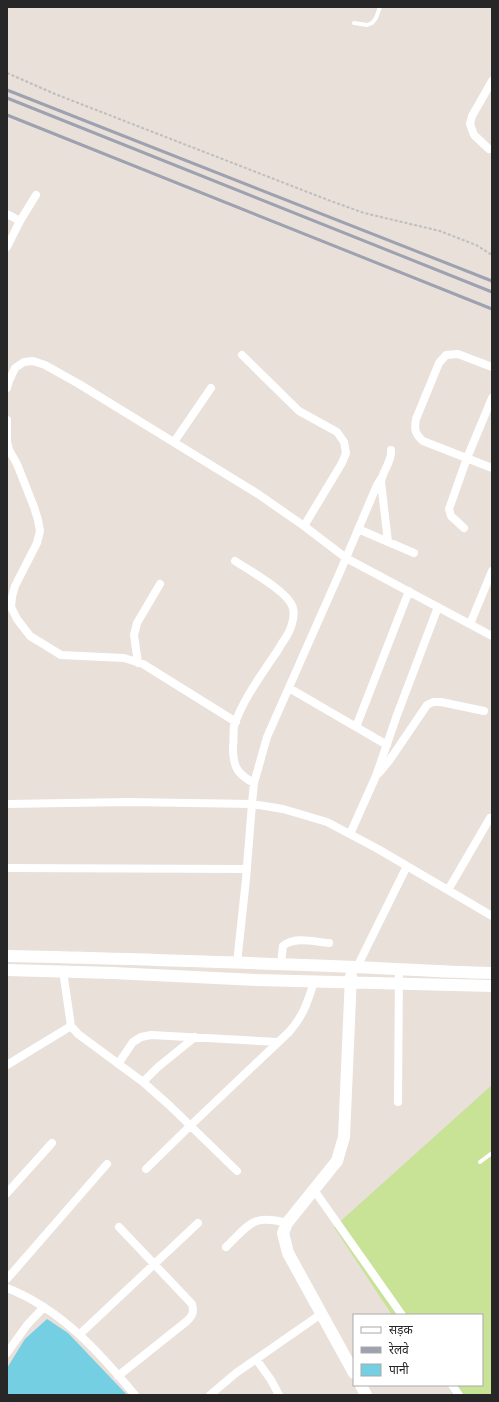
<svg xmlns="http://www.w3.org/2000/svg" width="499" height="1402" viewBox="0 0 499 1402" font-family="'Open Sans','Noto Sans Devanagari',sans-serif">
<style>
.pitch{fill:#c8e296}
.water{fill:#74cfe3}
.lines{fill:none;stroke-linecap:round;stroke-linejoin:round}
.path{stroke:#bebebe;stroke-width:2;stroke-dasharray:3 2;stroke-linecap:butt}
.lane{stroke:#fff;stroke-width:4}
.street{stroke:#fff;stroke-width:8}
.secondary{stroke:#fff;stroke-width:12}
.rail{stroke:#9da1b0;stroke-width:3}
</style>
<rect width="100%" height="100%" fill="#e8e0d9"/>
<path class="pitch" d="M492,1085V1395H455L447,1385H482V1315H392L334,1227Z"/>
<path class="water" d="M47,1319L68,1333L127,1395H7V1368L25,1339Z"/>
<g class="lines">
<path class="path" d="M7,73L55,94L328,200L364,213L440,231L476,245L492,255"/>
<path class="lane" d="M354,23L367,25L372,23L376,18L380,7
M480,1162L492,1153"/>
<path class="street" d="M489,149L474,135L470,124L472,116L492,81
M7,214L20,221
M7,247L20,221L36,195
M242,355L299,411L337,432L344,442L346,453L342,463L304,526
M492,367L458,354L446,355L439,363L416,419C414,429 415,434 423,441L492,468
M7,388L9,381L15,368L24,362L33,361L45,365L79,384L258,494L304,526L346,558L492,636
M7,420V441L9,450L17,464L34,507L38,520L40,531L37,543L15,586L12,597L11,607L17,619L30,636L61,655L124,658L143,664L236,722
M174,442L211,388
M464,528L451,516L449,509L467,458L492,398
M358,529L414,553
M388,542L381,482C382,471 392,463 391,450
M235,561C250,571 289,592 293,608C295,616 292,625 289,632C286,638 281,644 278,650C262,674 243,699 234,726C233,733 234,741 233,747C233,767 237,774 254,783
M470,624L492,571
M138,663L134,635L137,623L160,584
M289,688L387,745
M356,727L409,591
M379,773L389,761L427,705L433,702H441L484,711
M7,804L129,802L252,804L283,809L327,822L378,849L492,916
M350,834L376,776L397,715L438,607
M7,868L247,869
M448,890L490,818
M237,963L246,879L252,804L254,783L267,737L340,572L377,485L382,477
M281,964L283,946C295,936 315,942 329,943
M357,967L407,866
M63,971L71,1026L78,1034L143,1082L169,1105L237,1171
M118,1064L133,1042L141,1037L151,1035L278,1042
M7,1065L71,1026
M143,1082L158,1067L195,1037
M398,1102L399,969
M146,1169L191,1125L289,1032C304,1015 307,1003 314,982
M314,1190L402,1315
M7,1193L52,1143
M226,1247C250,1224 252,1214 287,1223
M7,1279L107,1164
M7,1288C61,1309 99,1352 135,1395
M80,1334L198,1223
M7,1353L27,1325L44,1307
M256,1359L271,1380L279,1395
M118,1376L187,1321C193,1315 194,1312 192,1304L119,1227
M452,1385L459,1395
M210,1395L236,1373L321,1314"/>
<path class="secondary" d="M7,956C115,958 223,962 331,966C385,968 438,972 492,973
M7,970L113,973L257,980L492,986
M351,976L344,1137L337,1161L287,1223L283,1233L288,1253L354,1373
M361,1385L366,1395"/>
<path class="rail" d="M7,90L492,281
M7,98L492,292
M7,115L492,309"/>
</g>
<rect width="499" height="1402" fill="none" stroke="#272727" stroke-width="16"/>
<rect x="353" y="1314" width="130" height="72" fill="#ffffff" stroke="#a9a9a9"/>
<rect x="361" y="1327" width="20" height="6" fill="#ffffff" stroke="#a9a9a9"/>
<text x="389" y="1334" font-size="12" fill="#272727">सड़क</text>
<rect x="361" y="1347" width="20" height="6" fill="#9da1b0" stroke="#a9a9a9"/>
<text x="389" y="1354" font-size="12" fill="#272727">रेलवे</text>
<rect x="361" y="1364" width="20" height="12" fill="#74cfe3" stroke="#a9a9a9"/>
<text x="389" y="1374" font-size="12" fill="#272727">पानी</text>
</svg>
